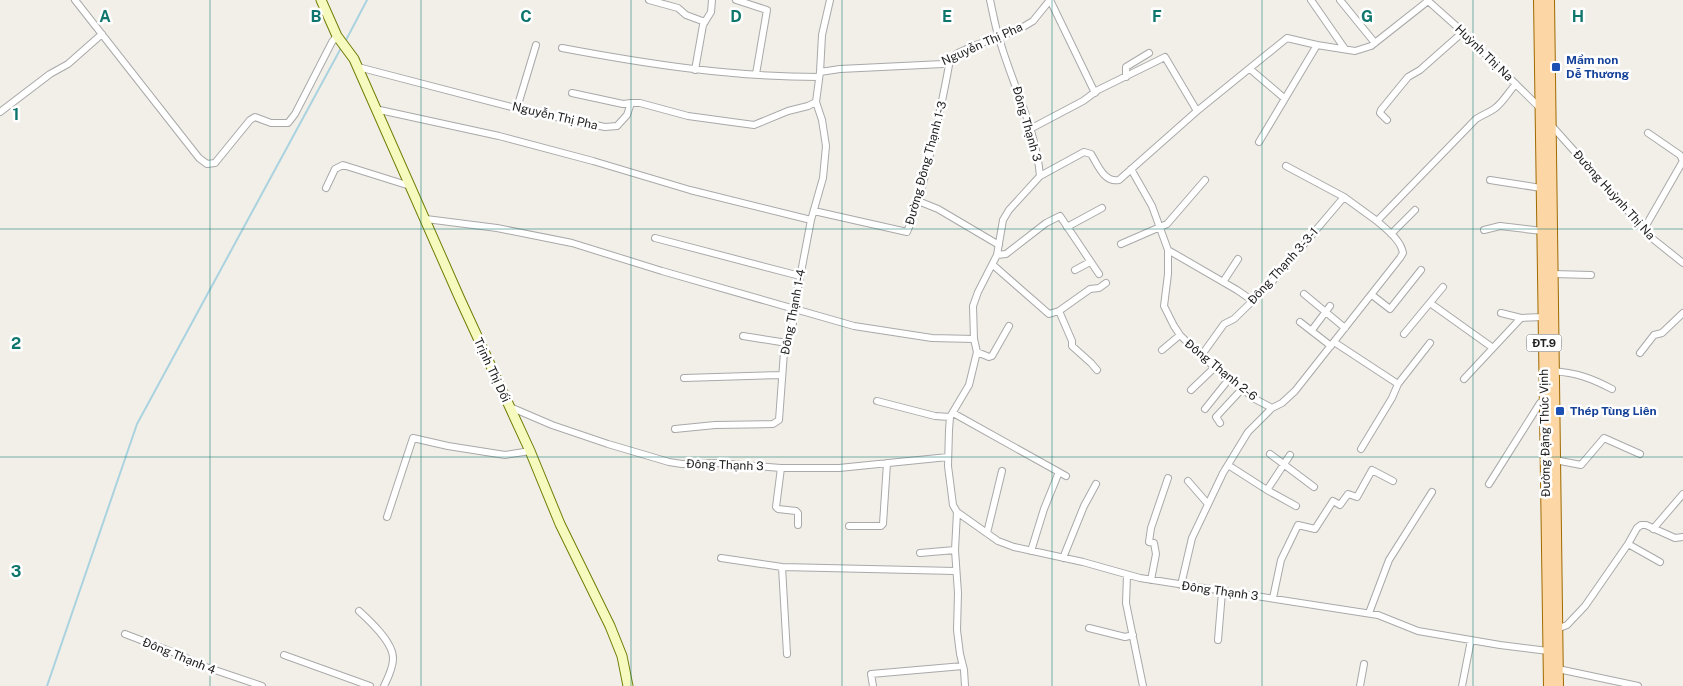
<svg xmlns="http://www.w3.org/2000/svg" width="1683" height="686" viewBox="0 0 1683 686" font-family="'Public Sans',sans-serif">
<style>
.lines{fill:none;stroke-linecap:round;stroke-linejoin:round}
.stream{stroke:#aad3df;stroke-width:2}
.minor-casing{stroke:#a9a9a9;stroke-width:8}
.secondary-casing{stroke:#707d05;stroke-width:11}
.primary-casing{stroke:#a06b00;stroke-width:12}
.minor{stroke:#fff;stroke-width:6}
.secondary{stroke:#f7fabf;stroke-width:9}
.primary{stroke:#fcd6a4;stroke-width:10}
.grid{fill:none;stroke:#0f766e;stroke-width:1;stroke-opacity:0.55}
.transit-dot{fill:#1a4fb4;stroke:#fff;stroke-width:2}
.labels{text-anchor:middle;stroke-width:5;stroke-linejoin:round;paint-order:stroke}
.shield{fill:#fff;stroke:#646464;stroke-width:1}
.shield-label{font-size:11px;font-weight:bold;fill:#222}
.street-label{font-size:12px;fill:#222;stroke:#fff}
.transit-label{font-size:12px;font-weight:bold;fill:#164399;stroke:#fff;text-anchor:start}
.grid-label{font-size:16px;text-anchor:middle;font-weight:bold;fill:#0f766e;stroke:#fff;stroke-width:5;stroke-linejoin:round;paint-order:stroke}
</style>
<rect width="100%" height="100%" fill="#f2efe9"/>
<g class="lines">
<path class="stream" d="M345,42L367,0
M47,686L137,424L341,48"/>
<defs>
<path id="minor" d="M75,0L199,158L207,164L215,163L250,120L255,117L271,123H288L295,114L332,42L337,36
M649,0L678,8L686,15L705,22
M736,0L767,10L756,74
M990,0C993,13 995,26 999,38C1012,84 1036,128 1040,176L1009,210L1003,220L997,255L978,292L973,306L974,339L977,352L969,385L950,417L949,430L948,466L953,505L957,512L998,541L1014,547L1083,562L1140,578L1378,615L1418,631L1500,645L1548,651
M1050,0L1095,93
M1311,0L1345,49
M1340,0L1375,43
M1427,0L1463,32L1540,108
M562,48C647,64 732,77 819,77
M358,67L531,112L605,127L617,126L627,115L631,103H640L688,116L754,125L788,111L808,106L816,102L820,72L840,69L943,64L958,53L976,45L1018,30L1033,21L1050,0
M1250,69L1284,98
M695,70L703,25L711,12L712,0
M820,72L822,35L830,0
M1126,77V67L1149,53
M572,93L623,104L631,103
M517,108L536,45
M375,109L499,136L593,161L690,190L811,220
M0,112L50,74L68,64L102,34
M1387,120L1380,113L1381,110L1408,77L1420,70L1463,32
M1551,125L1653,239L1683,263
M1030,129L1083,101L1098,90L1165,57L1197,111
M1259,142L1317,45
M1286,166L1344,197L1377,221L1476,119C1482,115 1488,113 1494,109C1503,103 1509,91 1516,84
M1131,169L1152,206L1168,250V274L1164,306L1174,326L1180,335L1201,356L1255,399L1272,408L1282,403L1295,391L1400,258L1403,253C1401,240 1386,229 1377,221
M1040,176L1084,152L1091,154C1098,165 1104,183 1119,180L1197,111L1287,38L1317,45L1355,51L1371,46L1428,1
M1490,180L1541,188
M326,188L335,169L343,165L410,186
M918,201L938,209L999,245
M814,211L907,232C918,206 925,178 931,150C938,120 945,90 950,59
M426,219L497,228L572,243L662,271L854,326L932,338L974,339
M1067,227L1102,208
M1644,229L1683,161L1680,155L1648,133
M1484,230L1500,226L1542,231
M1391,234L1415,210
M655,238L800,276
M1121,244L1167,224L1205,180
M1168,250L1237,290L1253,301
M997,255L1006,254L1046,223L1060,216L1099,274
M993,265L1049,314L1059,311L1090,289L1099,288L1106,283
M1075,270L1090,262
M1553,274L1591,275
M1223,282L1238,259
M1304,294L1345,328
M1372,295L1390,309L1421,270
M1430,303L1493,348
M1059,311L1072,341V346L1091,363L1097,370
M1501,313L1521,318
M1300,322L1331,346
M1312,330L1330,306
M1404,334L1443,287
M743,336L787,343
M1334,342L1398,384L1392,398L1361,449
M1162,350L1180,335
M977,352L989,357L992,356L1009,326
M1640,353L1654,335L1662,333L1683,313
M1201,356L1224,324L1234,319L1271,283L1344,197
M1553,371C1577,373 1591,378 1612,389
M684,378L782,375
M1464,379L1521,318L1543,317
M1398,384L1430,343
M1191,390L1215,367
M877,401L935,416L950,417
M510,407L552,425L608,444L669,462L682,464L717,463L781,468H839L948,457
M1205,409L1229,379
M953,413L1066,476
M1220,423L1216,417L1242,389
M675,429L715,425L773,424L779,420L784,352L793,323L794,309L811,220L823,178L826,146L822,120L816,102
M1270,454L1314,487
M1555,460L1581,465L1604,438L1640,454
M1228,465L1267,490L1296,506
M781,468L776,507L778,509L796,511L798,513V525
M1188,481L1208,504
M1489,484L1540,403L1544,402
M1267,490L1290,455
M957,512L955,550L958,593L957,630L960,654L964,670L965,686
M387,517L413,438L448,446L505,455L530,451
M849,526H881L883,524L887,463
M1653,529L1683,494
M987,533L1002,471
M1628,544L1660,562
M1031,551L1044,509L1059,472
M920,553L955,550
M721,558L782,567L955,571
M1063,558L1084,506L1096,484
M782,567L787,654
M1127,575L1126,603L1143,686
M1151,580L1156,554L1154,543L1149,542L1151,528L1168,478
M1181,585L1192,538L1223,473L1248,432L1272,408
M1273,598L1281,560L1298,525L1315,529L1333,501L1340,505L1348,494L1357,497L1372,470L1393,481
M359,611C370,621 394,643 393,659C393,668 388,678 384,686
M1369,613L1389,560L1432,492
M1089,628L1125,637L1133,635
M1557,629L1567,625L1585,606L1628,544L1637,528L1641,525H1646L1675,538L1683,537
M125,634L180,655L203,666L262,686
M1218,640L1222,592
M284,655L370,686
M1558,669L1638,686
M873,686L871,674L963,666
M1360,686L1364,664
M1462,686L1471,640"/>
<path id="secondary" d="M321,0L337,36L354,59L460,299L530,451L560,524L610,626L622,656L628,686"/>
<path id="primary" d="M1539,0L1549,686
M1549,0L1558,686"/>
</defs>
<use href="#minor" class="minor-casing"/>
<use href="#secondary" class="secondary-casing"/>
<use href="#primary" class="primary-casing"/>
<use href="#minor" class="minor"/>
<use href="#secondary" class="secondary"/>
<use href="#primary" class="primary"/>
</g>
<path class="grid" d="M210,0V686M421,0V686M631,0V686M842,0V686M1052,0V686M1262,0V686M1473,0V686M0,229H1683M0,457H1683"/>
<g class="transit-dot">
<rect x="1551" y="62" width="10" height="10" rx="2.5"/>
<rect x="1555" y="406" width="10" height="10" rx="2.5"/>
</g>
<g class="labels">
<rect class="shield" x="1526.5" y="334.5" width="35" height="17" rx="4"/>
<g class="shield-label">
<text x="1544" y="347">ĐT.9</text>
</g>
<g class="street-label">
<text transform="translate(982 44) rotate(-24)" y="4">Nguyễn Thị Pha</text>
<text transform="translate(1484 53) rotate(44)" y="4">Huỳnh Thị Na</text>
<text transform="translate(555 116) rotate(13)" y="4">Nguyễn Thị Pha</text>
<text transform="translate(1027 124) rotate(74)" y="4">Đông Thạnh 3</text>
<text transform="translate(926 163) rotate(-75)" y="4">Đường Đông Thạnh 1-3</text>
<text transform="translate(1614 195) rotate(48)" y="4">Đường Huỳnh Thị Na</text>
<text transform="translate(1283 266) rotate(-48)" y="4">Đông Thạnh 3-3-1</text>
<text transform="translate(793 312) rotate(-79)" y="4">Đông Thạnh 1-4</text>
<text transform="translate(492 370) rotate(65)" y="4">Trịnh Thị Dối</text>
<text transform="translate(1221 370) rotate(39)" y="4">Đông Thạnh 2-6</text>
<text transform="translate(1545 433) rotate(-91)" y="4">Đường Đặng Thúc Vịnh</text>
<text transform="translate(725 465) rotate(2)" y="4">Đông Thạnh 3</text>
<text transform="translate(1220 591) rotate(8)" y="4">Đông Thạnh 3</text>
<text transform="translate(179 656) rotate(22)" y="4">Đông Thạnh 4</text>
</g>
<g class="transit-label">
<text x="1566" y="64">Mầm non<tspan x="1566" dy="14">Dễ Thương</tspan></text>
<text x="1570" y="415">Thép Tùng Liên</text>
</g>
</g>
<g class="grid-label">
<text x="105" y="22">A</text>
<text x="316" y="22">B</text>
<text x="526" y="22">C</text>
<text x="736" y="22">D</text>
<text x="947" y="22">E</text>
<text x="1157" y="22">F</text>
<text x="1367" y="22">G</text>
<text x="1578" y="22">H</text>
<text x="16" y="120">1</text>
<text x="16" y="349">2</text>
<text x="16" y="577">3</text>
</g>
</svg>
